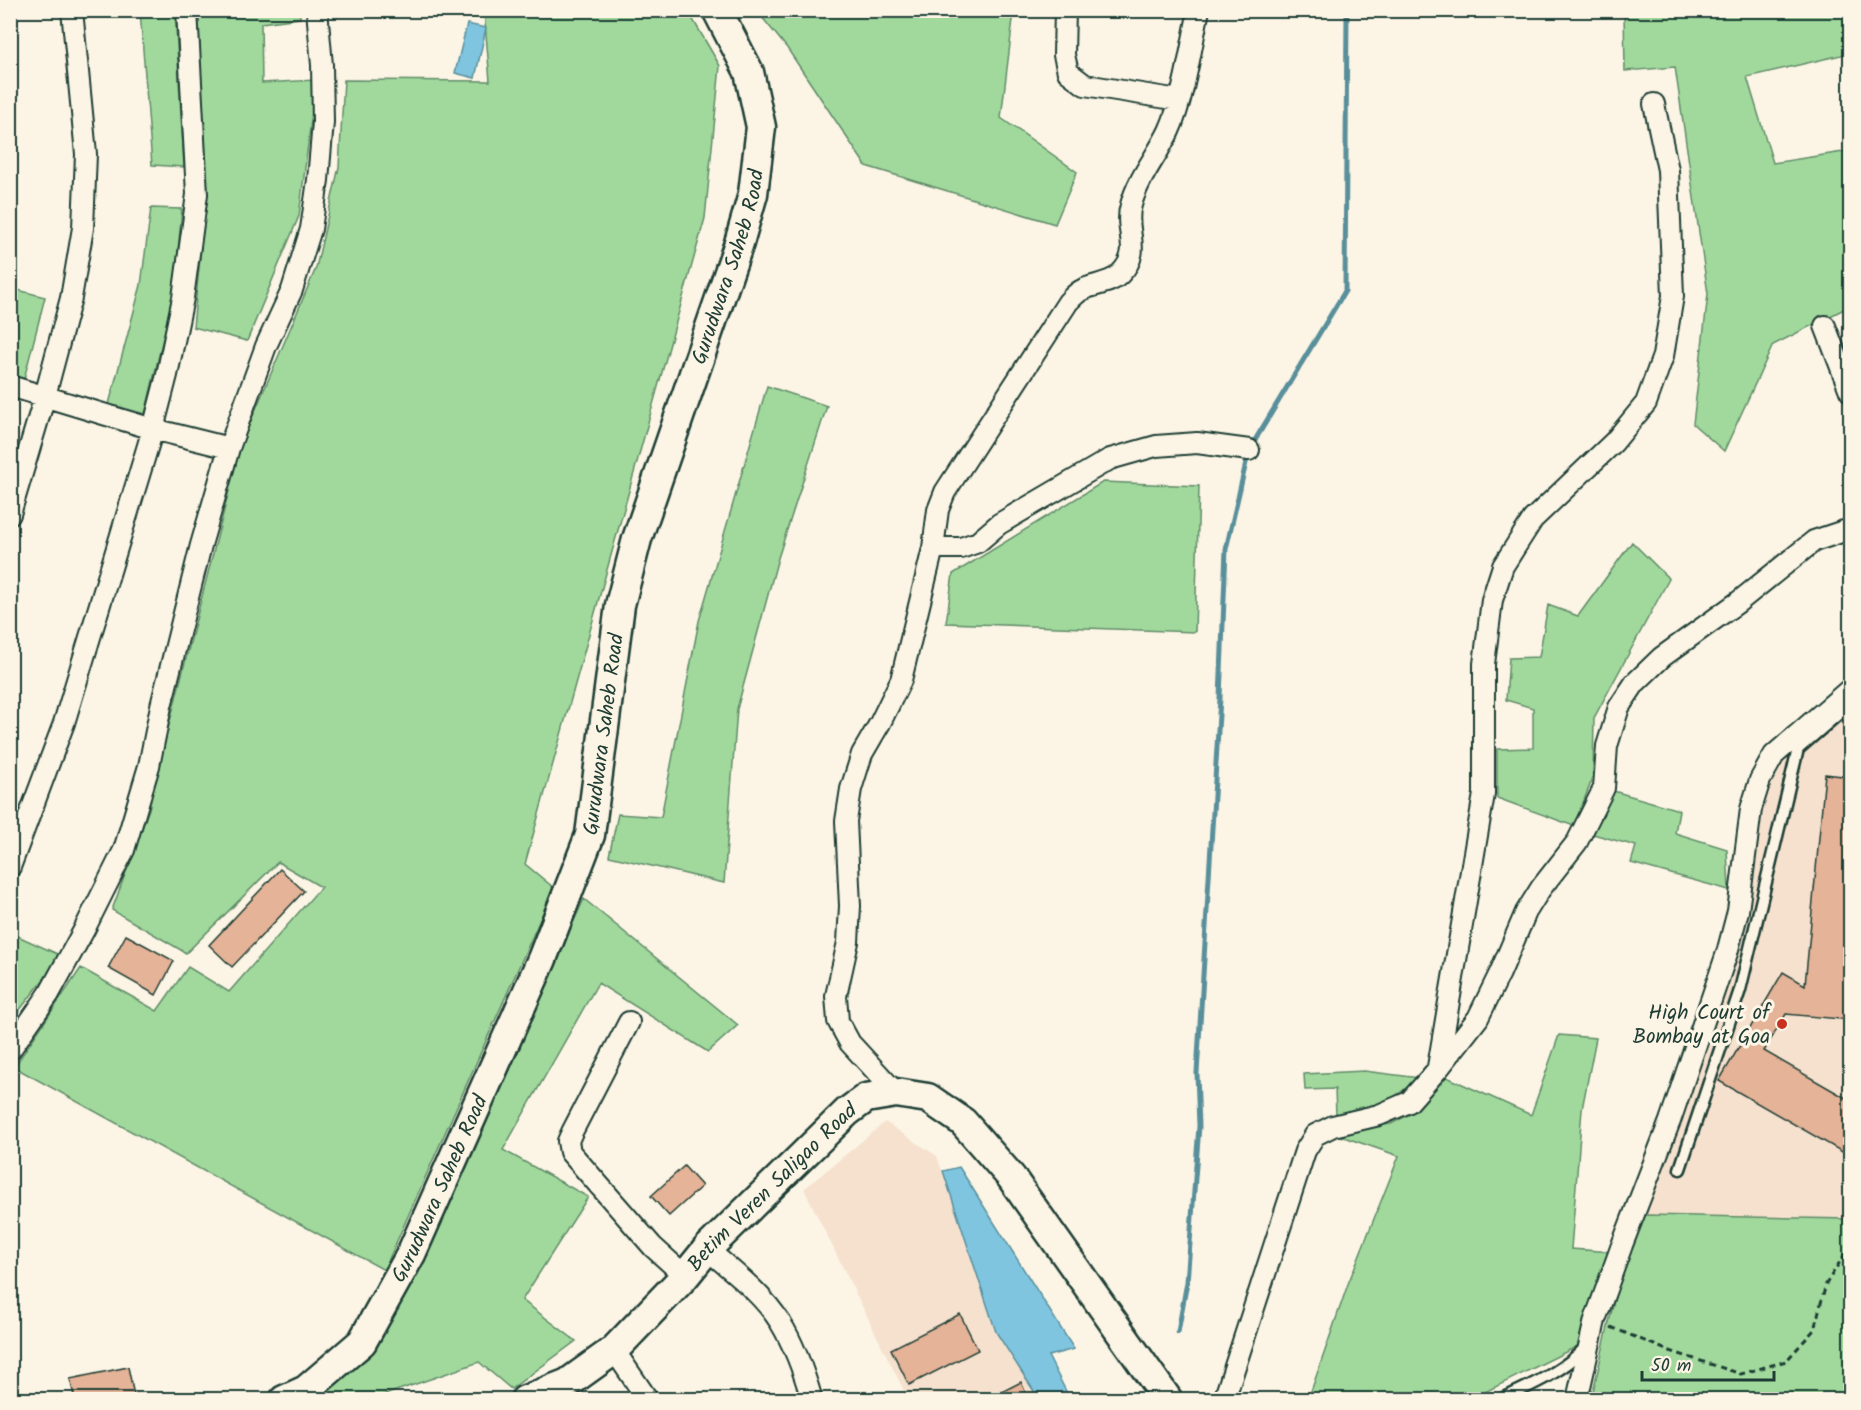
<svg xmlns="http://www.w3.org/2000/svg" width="1861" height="1410" viewBox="0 0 1861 1410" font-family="Kalam,sans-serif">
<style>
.built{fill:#f5e1ce}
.green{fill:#a1d99d;stroke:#608b68;stroke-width:1.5}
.water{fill:#7fc5e0;stroke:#598f9b;stroke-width:1.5}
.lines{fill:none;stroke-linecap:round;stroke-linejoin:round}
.stream{stroke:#598f9b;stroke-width:5}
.building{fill:#e5b397;stroke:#1f3d34;stroke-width:1.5}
.lane-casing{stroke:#1f3d34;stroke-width:15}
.street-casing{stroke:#1f3d34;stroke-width:24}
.secondary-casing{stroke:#1f3d34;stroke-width:33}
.path{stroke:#1f3d34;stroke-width:3;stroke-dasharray:6 4.5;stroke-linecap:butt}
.lane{stroke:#fcf5e5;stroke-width:10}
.street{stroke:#fcf5e5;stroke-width:20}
.secondary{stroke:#fcf5e5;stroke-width:28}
.poi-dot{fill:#c8321e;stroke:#fcf5e5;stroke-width:2}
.labels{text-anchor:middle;stroke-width:6;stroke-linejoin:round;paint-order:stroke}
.street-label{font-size:21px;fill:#1f3d34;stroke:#fcf5e5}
.poi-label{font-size:21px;fill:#1f3d34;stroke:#fcf5e5;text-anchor:end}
</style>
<rect width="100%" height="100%" fill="#fcf5e5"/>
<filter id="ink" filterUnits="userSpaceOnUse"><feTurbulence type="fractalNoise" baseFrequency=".0167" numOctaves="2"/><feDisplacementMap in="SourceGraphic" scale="12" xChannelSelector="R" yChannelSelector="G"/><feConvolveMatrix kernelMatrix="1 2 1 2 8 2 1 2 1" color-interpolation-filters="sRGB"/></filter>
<g filter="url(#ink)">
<path class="built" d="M1850,694V1219L1645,1215L1679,1125L1748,922L1761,794L1787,744Z
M885,1122L937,1156L996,1332L1039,1399H908L804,1189Z"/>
<path class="green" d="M140,11H175L184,167L152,165Z
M198,11H300V18L261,23L262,83L316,80L299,216L247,341L193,327L207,189Z
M484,11H688L720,66L705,218L525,864L554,888L384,1270L14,1067L81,968L157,1011L188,967L229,992L321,887L278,862L186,953L112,910L149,809L168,729L241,444L316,268L339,167L344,80L490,81Z
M757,11H1014L1001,118L1077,172L1055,224L866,166L787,48Z
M1624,11H1850V53L1747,77L1773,163L1850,151V306L1773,345L1724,451L1693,424L1708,294L1675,67L1625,71Z
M151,208L182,209L174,292L145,414L109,404L141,285Z
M10,288L45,297L24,379L11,375Z
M767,386L827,406L778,558L737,709L724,883L609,856L618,814L661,817L699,621Z
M1103,482L1199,486L1195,632L946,623L953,574Z
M1632,542L1669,579L1594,718L1593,777L1574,826L1497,798V749L1533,748V708L1506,700L1509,658L1539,657L1548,605L1578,616Z
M1610,790L1679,810L1675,833L1727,849L1729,890L1631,863L1636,846L1593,834Z
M584,899L738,1025L708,1052L598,983L503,1150L588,1197L522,1300L576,1341L511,1389L479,1362L373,1399L306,1400L368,1358L407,1288Z
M11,933L62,956L11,1021Z
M1559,1035L1596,1038L1582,1109L1571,1249L1612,1252L1582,1344L1471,1399L1308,1400L1348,1284L1399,1156L1332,1133L1391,1124L1414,1112L1440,1074L1531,1115Z
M1364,1071L1420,1078L1383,1105L1336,1115L1335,1089L1305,1090L1304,1074Z
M1645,1215L1850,1219V1399L1591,1400L1626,1249Z"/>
<path class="water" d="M467,24L486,28L475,78L455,73Z
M959,1167L1074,1349L1048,1356L1070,1399H1039L996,1332L943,1171Z"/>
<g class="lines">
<path class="stream" d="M1178,1332L1187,1282L1199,1126L1197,1073L1220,698L1226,549L1249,450L1345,291L1347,10"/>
</g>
<path class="building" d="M1825,774L1851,777V1020L1786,1014L1764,1051L1851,1101V1157L1719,1081L1783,972L1805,985Z
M280,869L304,891L232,967L209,945Z
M126,935L174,961L156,995L108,968Z
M684,1166L702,1186L669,1216L651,1196Z
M960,1314L978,1350L909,1385L891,1349Z
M128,1367L135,1400H75L70,1379Z
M1021,1382L1029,1400H986Z"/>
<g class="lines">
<defs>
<path id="lane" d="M1680,1169L1740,990L1798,749L1850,704
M1500,1400C1531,1385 1561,1373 1585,1348"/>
<path id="street" d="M1065,10L1064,55L1068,72L1085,85L1179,100
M1825,326L1850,391
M10,386L153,429L229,448
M10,514L45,396L71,298L83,228L86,154L72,10
M933,548H961L978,542L999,524L1110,459L1156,446L1197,443L1249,450
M10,867L64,723L153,429L167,375L183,298L197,194L187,10
M629,1022L572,1132L568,1141L570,1152L653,1247L685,1276
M10,1050L49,994L84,930L124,850L149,766L161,706L201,545L229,448L266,346L292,290L311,229L318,180L323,122L322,65L317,10
M1438,1067L1484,794V664L1492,600L1503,566L1533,519L1614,442L1646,403L1663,356L1673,296L1668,170L1654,104
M896,1093L850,1043L838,1021L836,996L848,942L850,906L846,821L851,789L862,754L880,723L901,680L933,548L938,510L945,492L1068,302C1072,298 1077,292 1082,290C1093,284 1111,284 1120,274C1144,250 1123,231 1131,205C1138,178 1157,156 1169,131C1184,98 1191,47 1199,10
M707,1249C732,1271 762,1293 780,1322C795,1346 804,1372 812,1400
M614,1350L648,1400
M1224,1400L1305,1151L1315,1135L1333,1126L1379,1115L1409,1102L1438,1069L1478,1018L1500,973L1526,912L1541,888L1577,842L1604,788L1607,746L1619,707L1635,683L1662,657L1737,603L1814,541L1844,531H1850
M1577,1400L1595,1320L1622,1245L1670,1121L1727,953L1738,911L1751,809L1760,780L1774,755L1850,689"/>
<g id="secondary">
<path id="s1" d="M284,1400L306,1390L362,1342L411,1254L542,959L590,835L620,605L637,539L739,243L753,194L761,127L749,72L717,10"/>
<path id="s2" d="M525,1400L568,1383L614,1350L685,1276L707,1249L847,1112L866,1098L896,1093L928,1098L963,1122L1011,1177L1168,1400"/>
</g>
</defs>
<use href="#lane" class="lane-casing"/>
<use href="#street" class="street-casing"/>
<use href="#secondary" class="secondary-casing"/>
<path class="path" d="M1611,1327L1664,1349L1741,1374L1786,1361L1814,1330L1826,1284L1850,1246"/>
<use href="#lane" class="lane"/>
<use href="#street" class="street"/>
<use href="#secondary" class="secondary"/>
</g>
</g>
<circle class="poi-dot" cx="1782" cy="1024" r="6"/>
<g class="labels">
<g class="street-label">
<text dy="7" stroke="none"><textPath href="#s1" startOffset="1242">Gurudwara Saheb Road</textPath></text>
<text dy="7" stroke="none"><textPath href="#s1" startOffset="756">Gurudwara Saheb Road</textPath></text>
<text dy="7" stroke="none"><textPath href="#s1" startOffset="270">Gurudwara Saheb Road</textPath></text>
<text dy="7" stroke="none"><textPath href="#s2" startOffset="330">Betim Veren Saligao Road</textPath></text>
</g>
<g class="poi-label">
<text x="1770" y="1019">High Court of<tspan x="1770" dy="24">Bombay at Goa</tspan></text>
</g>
</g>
<rect width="1861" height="1410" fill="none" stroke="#fcf5e5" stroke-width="36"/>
<rect x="18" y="18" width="1825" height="1374" fill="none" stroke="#1f3d34" stroke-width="2" filter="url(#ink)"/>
<path d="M1642 1371v9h132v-9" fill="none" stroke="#1f3d34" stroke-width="3"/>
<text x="1651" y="1371" font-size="18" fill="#1f3d34" stroke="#fcf5e5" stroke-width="4.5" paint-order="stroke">50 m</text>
</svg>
